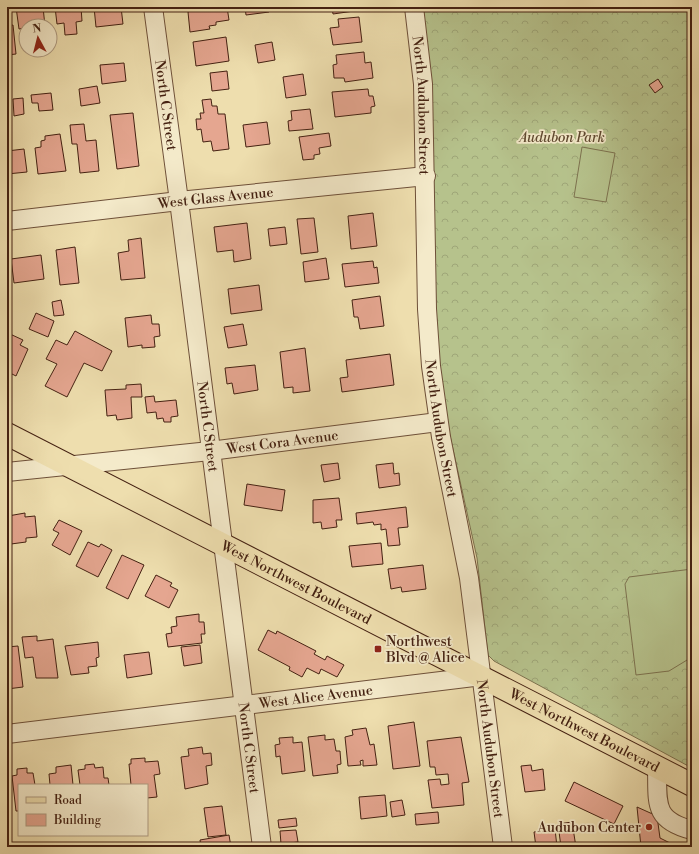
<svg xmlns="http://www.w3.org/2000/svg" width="699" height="854" viewBox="0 0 699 854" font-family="'Libre Bodoni',serif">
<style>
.forest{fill:url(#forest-crowns);stroke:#7d724f}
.pitch{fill:#b6c28c;stroke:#7d724f}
.building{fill:#e5a690;stroke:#442112}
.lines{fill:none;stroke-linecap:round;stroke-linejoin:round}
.minor-casing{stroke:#6e5039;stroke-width:20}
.major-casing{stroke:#442112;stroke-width:24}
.minor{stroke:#f4eaca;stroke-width:18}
.major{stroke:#eedeae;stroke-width:22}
.poi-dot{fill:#8f2418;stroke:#f4eaca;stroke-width:1.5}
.labels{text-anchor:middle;stroke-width:3.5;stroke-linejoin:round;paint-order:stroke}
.street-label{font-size:14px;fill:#442112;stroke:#f4eaca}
.park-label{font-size:14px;font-style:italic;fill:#604930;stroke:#f4eaca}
.poi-label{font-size:14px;fill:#442112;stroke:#f4eaca;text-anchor:start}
</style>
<defs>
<pattern id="forest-crowns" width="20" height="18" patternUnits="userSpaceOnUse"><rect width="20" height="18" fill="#b6c28c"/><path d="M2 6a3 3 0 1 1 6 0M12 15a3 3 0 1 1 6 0" fill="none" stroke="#9ea678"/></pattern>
</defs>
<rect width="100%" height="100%" fill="#eedeae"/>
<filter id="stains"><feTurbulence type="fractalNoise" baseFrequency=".005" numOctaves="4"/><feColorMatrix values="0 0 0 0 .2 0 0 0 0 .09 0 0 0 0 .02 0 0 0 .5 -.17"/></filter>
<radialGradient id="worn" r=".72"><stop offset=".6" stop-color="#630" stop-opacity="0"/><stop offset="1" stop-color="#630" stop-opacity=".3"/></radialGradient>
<path class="forest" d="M420,7H692V768L494,661L488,655L477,558L447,422L435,325Z"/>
<path class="pitch" d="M582,147L615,153L606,202L574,197Z
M692,569V657L669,671L636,675L625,584L629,577Z"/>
<path class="building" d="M16,7H43L45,26H26V28L19,29Z
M55,7H81L82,21L76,22L77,34L65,35L64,23L57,24Z
M94,7H121L123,24L96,27Z
M191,7H227L229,20L216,22V25L209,26L210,29L190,32L188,12L191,11Z
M245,7H268L269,12L246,15Z
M332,7H361V10L333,14Z
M359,17L362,42L333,45L330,28L339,27L338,19Z
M13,25L16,54L7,55V26Z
M226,37L229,61L196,66L193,42Z
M272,42L275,60L258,63L255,45Z
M364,52L365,63L371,62L373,78L345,82L344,78H334L333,65L337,64L336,55Z
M124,63L126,81L102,84L100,65Z
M227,71L229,89L212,91L210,73Z
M303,74L306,95L286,98L283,77Z
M658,79L663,87L655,93L649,85Z
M97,86L100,103L81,106L79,89Z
M368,89L369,96H373L375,106L371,107V113L335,117L332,92Z
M51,93L53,110L39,111L38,103H32L31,95Z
M23,98L24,114L14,116L13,99Z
M211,99L212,106H217L218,114H225L229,149L213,151L211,141L203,142L201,129L197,130L196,119H201L200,113H204L202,100Z
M310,109L313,129L289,131L288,121L292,120L291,111Z
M133,113L139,166L117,169L110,115Z
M267,122L270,144L246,147L243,125Z
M84,124L86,141L96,140L99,171L80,173L77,144H72L70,125Z
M329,133L331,146L319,148L320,154L314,155V159L303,160L299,137Z
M60,134L66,171L38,174L35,148L41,147V141L45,140V136Z
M24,149L27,172L7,174V151Z
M373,213L377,246L351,249L348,216Z
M314,218L318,252L301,254L297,219Z
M247,223L251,259L234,262L233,250L217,252L214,227Z
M285,227L287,244L270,246L268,229Z
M141,238L145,278L121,280L118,253L129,251L128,240Z
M75,247L79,283L60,285L56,250Z
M41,255L44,279L14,283L11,259Z
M326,258L329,279L305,282L303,262Z
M373,261L374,268L377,267L379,283L345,287L342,264Z
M259,285L262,310L231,314L228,289Z
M380,296L384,326L360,329L358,317H354L352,300Z
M61,300L64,315L54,316L52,302Z
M36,313L54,321L48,337L29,329Z
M151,315L152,324H159L160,336L154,337L155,347L142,348V345L128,347L125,318Z
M243,324L247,345L228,348L224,327Z
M75,331L112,351L102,371L84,363L67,397L45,386L57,364L46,359L56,340L67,345Z
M10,334L23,340L20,345L28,349L16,376L8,372L7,374V341Z
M305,348L310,391L293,393V387L284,388L280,352Z
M390,354L394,385L342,392L340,378L348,377L346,360Z
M255,365L258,390L234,394L232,383L227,384L225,368Z
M141,384L142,397H131L132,418L117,420L116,415L107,416L105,390L126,389V385Z
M154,396L155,402L176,400L178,416L171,417V422H164L163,418L157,419L156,412L147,413L145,397Z
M338,463L340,479L324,482L321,465Z
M393,463L394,474L399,473L400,485L379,488L376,465Z
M247,484L285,490L282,511L244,505Z
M339,498L342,520H336L337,527L322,529L321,522L313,523V500Z
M406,507L408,527L398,528L400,545L388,546L386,529L381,530V524L374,525L373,522L357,524L356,513Z
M25,513V517L35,516L37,537L26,538V542L11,544L8,516Z
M59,520L82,531L70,555L52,545L59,533L53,530Z
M88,542L99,547L101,544L112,550L98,577L76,566Z
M381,543L383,564L352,567L349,546Z
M122,555L144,565L128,599L106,588Z
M423,565L426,589L402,592L401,587L391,589L388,569Z
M156,575L172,583L170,586L178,590L169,608L145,596Z
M199,614V622H204L205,634H201L202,643L168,647L166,634L172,633L171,627L177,626L176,617Z
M268,630L276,634L277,631L316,651L314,654L325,660L327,656L344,665L337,677L321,669L319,674L307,668L302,677L289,670L290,667L258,650Z
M37,636V641L53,639L58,678H36L33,657L25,658L22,637Z
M98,642L99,657L96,658L97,666L88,667L89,673L71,675L65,646Z
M200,645L202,663L184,666L181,647Z
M18,646L23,687L7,689V647Z
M149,652L152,674L127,678L124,655Z
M414,722L420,766L393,769L388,726Z
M366,728L370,745L374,744L377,765L363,766V760L360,761L361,765L348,766L345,737L353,735L352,730Z
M325,735V740L334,739L336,751H340L341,764L337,765L338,773L313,776L308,737Z
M293,737V743L302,742L305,771L282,774L280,756L276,757L275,745L280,744L279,738Z
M461,737L469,782L462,783L464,805L432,808L428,780L440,779L441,785L449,784L448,774L436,775L435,767H430L427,741Z
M202,747L203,754L211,753L212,765L206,766L208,784L185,789L181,757L189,756L188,749Z
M145,758V762L158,761L160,774L154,775L157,797L147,798V785H131L129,764H131V759Z
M94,764L95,768L103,767L104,778H108L109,785H80L78,770L85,769V765Z
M71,765L73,785H50L49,774L56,773V767Z
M531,765L532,771L543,769L545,790L525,792L521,766Z
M27,768V773H33L35,785H19V811H16L12,776L17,775V769Z
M574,782L623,806L614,824L565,801Z
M385,795L387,816L361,819L359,797Z
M402,800L405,815L392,817L390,802Z
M222,806L226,835L208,837L204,808Z
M637,807L657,816L660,838L678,847H641Z
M438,812L439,823L416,825L415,814Z
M296,818L297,826L279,828L278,820Z
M572,822L576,847H561L558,824Z
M555,829L557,847H536L534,832Z
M296,830L298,842L281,844L280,831Z
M229,835L231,847H201L200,840Z
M43,844L44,847H27L26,846Z"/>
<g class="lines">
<defs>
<g id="minor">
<path id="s1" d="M153,7L179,201L262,847"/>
<path id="s2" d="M414,7L423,84L427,309L431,366L441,437L469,578L503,847"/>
<path id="s3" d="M7,221L179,201L426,176"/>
<path id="s4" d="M7,472L210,451L438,422"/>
<path id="s5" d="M7,734L482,676"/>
<path d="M657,767C658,802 652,820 692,830"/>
</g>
<g id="major">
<path id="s6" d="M7,434L692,785"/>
</g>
</defs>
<use href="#minor" class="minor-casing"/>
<use href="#major" class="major-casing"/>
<use href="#minor" class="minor"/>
<use href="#major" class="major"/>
</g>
<g class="poi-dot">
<rect x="374" y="645" width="8" height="8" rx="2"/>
<circle cx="649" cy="827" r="4"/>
</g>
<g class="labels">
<g class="street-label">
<text dy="5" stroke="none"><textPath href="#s1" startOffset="99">North C Street</textPath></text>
<text dy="5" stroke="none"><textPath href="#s2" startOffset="99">North Audubon Street</textPath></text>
<text dy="5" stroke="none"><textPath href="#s3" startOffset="210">West Glass Avenue</textPath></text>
<text dy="5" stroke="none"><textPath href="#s1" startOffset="423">North C Street</textPath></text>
<text dy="5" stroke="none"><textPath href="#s2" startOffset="423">North Audubon Street</textPath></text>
<text dy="5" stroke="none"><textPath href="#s4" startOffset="277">West Cora Avenue</textPath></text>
<text dy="5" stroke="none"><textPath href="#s6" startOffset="325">West Northwest Boulevard</textPath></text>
<text dy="5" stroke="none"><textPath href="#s5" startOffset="311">West Alice Avenue</textPath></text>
<text dy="5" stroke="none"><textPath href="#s6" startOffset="649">West Northwest Boulevard</textPath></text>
<text dy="5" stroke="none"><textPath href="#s1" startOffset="747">North C Street</textPath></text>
<text dy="5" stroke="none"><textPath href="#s2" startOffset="747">North Audubon Street</textPath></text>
</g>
<g class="park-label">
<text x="562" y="142">Audubon Park</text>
</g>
<g class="poi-label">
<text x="386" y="646">Northwest<tspan x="386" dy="16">Blvd @ Alice</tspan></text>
<text x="641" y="832" text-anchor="end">Audubon Center</text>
</g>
</g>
<rect width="699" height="854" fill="none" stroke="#eedeae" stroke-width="24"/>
<rect x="8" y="8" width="683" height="838" fill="none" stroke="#442112" stroke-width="2"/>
<rect x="12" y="12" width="675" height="830" fill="none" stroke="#442112"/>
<rect x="18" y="784" width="130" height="52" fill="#f4eaca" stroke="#ae9a80"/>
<rect x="26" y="797" width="20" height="6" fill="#eedeae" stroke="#ae9a80"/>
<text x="54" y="804" font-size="12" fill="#442112">Road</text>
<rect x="26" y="814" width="20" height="12" fill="#e5a690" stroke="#ae9a80"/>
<text x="54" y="824" font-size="12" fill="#442112">Building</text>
<g transform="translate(38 38) rotate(353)"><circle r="19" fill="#f4eaca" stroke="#ae9a80"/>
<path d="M0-3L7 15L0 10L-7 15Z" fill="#8f2418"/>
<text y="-6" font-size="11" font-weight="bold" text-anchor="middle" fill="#442112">N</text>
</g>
<rect width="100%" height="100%" filter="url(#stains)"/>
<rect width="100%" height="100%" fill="url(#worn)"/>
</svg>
